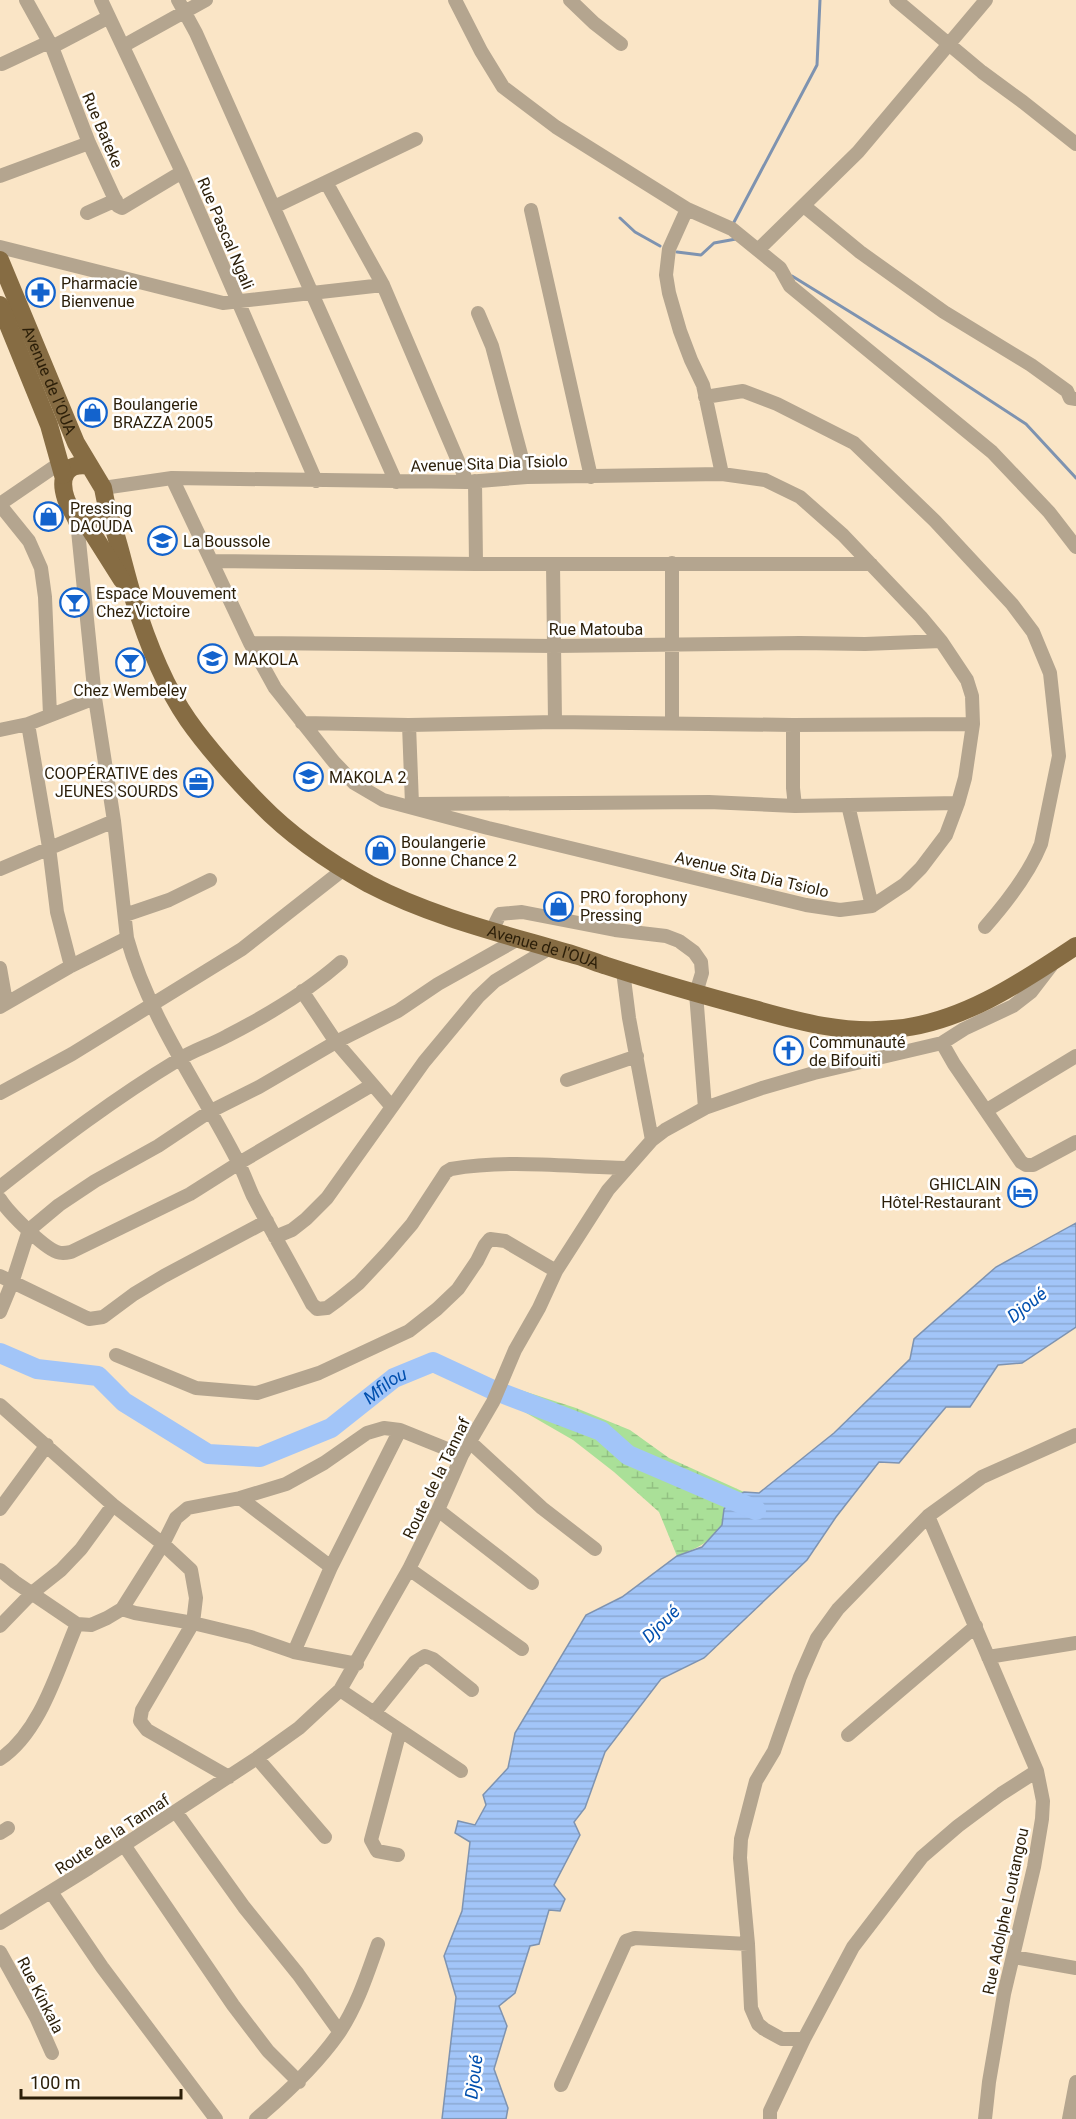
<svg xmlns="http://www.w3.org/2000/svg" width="1076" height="2119" viewBox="0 0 1076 2119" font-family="Roboto,sans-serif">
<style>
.wetland{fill:url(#wetland-marsh)}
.water{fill:url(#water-rules);stroke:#7e93b0;stroke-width:1.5}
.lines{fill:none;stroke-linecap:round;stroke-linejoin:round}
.stream{stroke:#7e93b0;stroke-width:3}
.river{stroke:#a2c5f8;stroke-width:20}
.minor{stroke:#b4a58f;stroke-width:14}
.major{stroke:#866c43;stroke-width:18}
.labels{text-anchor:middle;stroke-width:5;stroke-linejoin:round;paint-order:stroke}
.street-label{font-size:16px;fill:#2b1e08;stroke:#fff}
.poi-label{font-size:16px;fill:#2b1e08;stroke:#fff;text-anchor:start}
.water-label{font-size:18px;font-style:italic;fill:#014fae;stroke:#fff}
</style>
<defs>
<pattern id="wetland-marsh" width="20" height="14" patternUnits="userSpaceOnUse" patternTransform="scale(1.5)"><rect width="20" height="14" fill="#aae098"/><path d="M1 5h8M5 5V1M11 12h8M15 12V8" fill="none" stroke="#92c082"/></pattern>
<pattern id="water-rules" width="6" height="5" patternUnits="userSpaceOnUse" patternTransform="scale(1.5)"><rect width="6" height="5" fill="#a2c5f8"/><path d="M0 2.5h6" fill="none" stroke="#8ca9d3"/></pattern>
</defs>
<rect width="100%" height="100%" fill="#fae5c6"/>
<path class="wetland" d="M508,1386L576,1408L630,1430L669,1458L744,1492C725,1504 732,1505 723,1523C713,1542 695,1549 677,1556L659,1512L614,1472L573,1440L502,1399Z"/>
<path class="water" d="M1076,1223V1327L1022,1363L998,1365L970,1407H946L899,1463L879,1462L836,1517L807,1560L704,1658L661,1679L605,1752L585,1808L574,1822L580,1835L554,1885L565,1899L560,1911L549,1910L539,1944L530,1946L515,1993L499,2006L507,2026L494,2069L508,2108L506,2119H442L456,1997L444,1956L462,1911L470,1842L455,1833L458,1821L475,1825L486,1805L483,1795L508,1768L515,1733L586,1615L622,1597L677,1556L702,1547L722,1525L724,1509L731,1500L744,1492L759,1493L834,1433L910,1359L914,1339L996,1267Z"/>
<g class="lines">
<path class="stream" d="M620,218L635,232L660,246
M733,224L817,65L820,0
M677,252L701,255L714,243L736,239
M792,276L928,360L1026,424L1076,478"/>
<path class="river" id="s1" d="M0,1353L37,1369L98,1376L124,1402L208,1454L260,1457L331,1428L394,1378L433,1362L491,1389L601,1431L628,1455L756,1510"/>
<path class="minor" d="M26,0L52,47L89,143L118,206L122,208L182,172
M101,0L182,172L316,481
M178,0L196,33L396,482
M455,0L481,51L503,87L556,127L687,209L732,229L780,268L790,286L992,452L1049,512L1076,547
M570,0L594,23L621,44
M896,0L982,72L1023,102L1076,144
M123,46L206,0
M52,47L109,17
M2,64L49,42
M0,176L89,143
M326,182L383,285L467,482
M804,206L860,252L944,312L1031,365L1067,391L1070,398L1076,399
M274,207L416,139
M687,209L669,249L666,275L669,293L680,331L691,360L703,385L722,474
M531,210L591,477
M87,213L116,200
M0,247L223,303L383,285
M759,249L858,152L986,0
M478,313L492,346L527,477
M705,397L743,391L777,404L854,443L935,521L1012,604L1033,632L1050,673L1059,756L1041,844C1029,874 1007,902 985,927
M475,481L476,564
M103,488L172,478L467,482L527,477L722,474L765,480L800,497L843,535L921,617L941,641L967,680L972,696L973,724L965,778L958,803L946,835L921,868L905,884L872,906L840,910L806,905L488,828L383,800L354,783L334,762L275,688L250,643L172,478
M0,504L60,463
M0,505L29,541L41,568L45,597L50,715
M77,521L95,698L114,821L127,938C149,1018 201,1089 238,1162C244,1173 248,1185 253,1196C272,1232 293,1268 312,1304L317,1309L327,1308L338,1300L359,1283L388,1252L412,1224L446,1172L451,1169C509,1159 568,1167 626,1168
M212,561L476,564H871
M672,563V724
M553,564L555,722
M250,643L554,646L800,643L865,644L941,641
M302,723L409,725L555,722L793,725L973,724
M28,724L49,847L57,912L71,966
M409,725L412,804
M793,725V788L795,806
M0,730L28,724L95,698
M417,804L709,802L795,806L958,803
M848,805L872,906
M0,869L114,821
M125,915L169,900L210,880
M492,930L500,914L522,912L615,930L666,936L679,941L694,952L701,962L702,973L696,993L705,1108
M0,968L6,1002
M623,971L629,1018L652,1140
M302,991L336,1042L392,1107
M0,1007L71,966L127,938
M942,1043L954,1064L1021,1162L1026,1165H1033L1076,1142
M567,1080L637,1056
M0,1093L72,1054L242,949L344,869
M987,1110L1076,1056
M0,1187C57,1142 115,1098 178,1060C193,1050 211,1045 227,1036C266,1016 308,991 341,962
M0,1199C8,1212 43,1247 57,1252C62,1254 66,1253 71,1252L190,1194L239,1163L372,1085
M275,1237L292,1230L306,1219L327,1198L424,1062L478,997L495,981L550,948
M0,1276L89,1319L103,1317L134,1294L164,1276L267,1221
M0,1312L12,1283L29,1230L59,1205L95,1181L158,1146L209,1112L259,1087L336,1042L398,1011L438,984L520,938
M116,1355L196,1388L257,1393L319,1373L409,1331L437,1309L458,1289L477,1261L485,1245L490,1239L505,1241L556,1271
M0,1405L113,1505L163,1544L191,1570L196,1598L193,1623L135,1613L122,1609
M470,1442L542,1508L595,1549
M240,1498L331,1567
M0,1509L47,1445
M438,1510L532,1583
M928,1516L1037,1771L1043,1801L1042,1819L1034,1867L1004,1994L989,2082L985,2119
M409,1569L522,1649
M0,1570L15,1582L77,1624L91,1625L107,1618L122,1609L163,1544L176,1518L188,1508L240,1498L286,1484L324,1463L367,1433L384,1428L400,1430L462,1455
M0,1626L32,1593L61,1570L81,1549L113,1505
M294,1652L357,1664
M988,1657L1076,1643
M340,1690L461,1771
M374,1713L415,1662L425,1656L433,1659L472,1690
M848,1735L976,1626
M257,1758L325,1837
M0,1759C41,1732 58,1668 77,1624
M229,1777L147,1730L140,1721L142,1710L193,1623L251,1637L294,1652L331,1567L400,1430
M176,1812L244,1907L298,1974L339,2031
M0,1833L8,1828
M124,1845L233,2005L268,2051L299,2082
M398,1855L377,1851L371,1840L400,1731
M51,1892L102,1967L216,2119
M0,1923L89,1868L257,1758L299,1728L340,1690L409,1569L438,1510L462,1455L493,1402L515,1350L539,1308L556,1271L608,1190L652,1140L665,1130L705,1108L762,1088L814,1073L942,1043L964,1029L1013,1006L1031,992L1051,966
M0,1952L36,2017L52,2053
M1014,1957L1076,1968
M804,2039H782L764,2029L758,2024L751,2008L748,1944L740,1858L741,1839L756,1781L774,1751L800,1677L817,1638L838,1609L928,1516L982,1477L1076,1435
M561,2085L626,1941L635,1938L748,1944
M256,2119C287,2093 316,2066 339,2033C357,2006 367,1975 378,1944
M770,2119V2111L804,2039L853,1947L922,1857L958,1826L1001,1794L1037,1771
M1069,2119L1076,2082"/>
<g class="major">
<path id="s2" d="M0,260L76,443L103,488L107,508L99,520L86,523L77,521C74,513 69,507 66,499C59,478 65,462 90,466"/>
<path d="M0,305L49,425L63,475"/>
<path id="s3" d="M107,508C118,537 124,568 133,597C146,639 163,684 188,720C207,747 237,781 260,804C290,835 331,863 369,884C434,918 508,935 578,956C588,959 597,963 607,966C656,982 705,996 754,1009C800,1022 845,1034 893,1029C960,1024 1022,982 1076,946"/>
<path d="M86,523L122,580"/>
</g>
</g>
<defs>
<symbol id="pharmacy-ring" viewBox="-11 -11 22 22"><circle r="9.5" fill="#fff" stroke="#1363cd" stroke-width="1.5"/><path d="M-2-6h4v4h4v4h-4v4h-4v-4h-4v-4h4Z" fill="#1363cd"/></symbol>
<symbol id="shop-ring" viewBox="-11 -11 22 22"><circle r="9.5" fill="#fff" stroke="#1363cd" stroke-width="1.5"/><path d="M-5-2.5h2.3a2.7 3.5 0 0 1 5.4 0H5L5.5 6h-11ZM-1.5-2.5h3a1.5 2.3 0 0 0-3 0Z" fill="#1363cd"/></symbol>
<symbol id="school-ring" viewBox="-11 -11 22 22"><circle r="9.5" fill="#fff" stroke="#1363cd" stroke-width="1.5"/><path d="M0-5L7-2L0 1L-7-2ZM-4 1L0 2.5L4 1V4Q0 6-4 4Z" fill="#1363cd"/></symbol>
<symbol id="bar-ring" viewBox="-11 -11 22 22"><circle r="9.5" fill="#fff" stroke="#1363cd" stroke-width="1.5"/><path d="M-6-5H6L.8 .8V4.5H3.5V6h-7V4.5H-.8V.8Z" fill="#1363cd"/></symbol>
<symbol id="office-ring" viewBox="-11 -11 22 22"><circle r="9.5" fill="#fff" stroke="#1363cd" stroke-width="1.5"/><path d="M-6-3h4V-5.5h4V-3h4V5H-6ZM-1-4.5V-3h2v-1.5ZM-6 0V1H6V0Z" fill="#1363cd"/></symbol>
<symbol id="church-ring" viewBox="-11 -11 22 22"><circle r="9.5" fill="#fff" stroke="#1363cd" stroke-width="1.5"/><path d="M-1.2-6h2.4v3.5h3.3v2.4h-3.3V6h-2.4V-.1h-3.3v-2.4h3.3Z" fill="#1363cd"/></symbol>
<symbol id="hotel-ring" viewBox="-11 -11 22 22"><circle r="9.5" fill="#fff" stroke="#1363cd" stroke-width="1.5"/><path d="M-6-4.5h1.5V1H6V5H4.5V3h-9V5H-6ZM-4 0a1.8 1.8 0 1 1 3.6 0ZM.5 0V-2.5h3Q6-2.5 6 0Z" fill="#1363cd"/></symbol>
</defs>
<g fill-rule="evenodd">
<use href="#pharmacy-ring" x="24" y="276" width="33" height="33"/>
<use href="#shop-ring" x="76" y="396" width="33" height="33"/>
<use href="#shop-ring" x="32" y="500" width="33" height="33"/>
<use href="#school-ring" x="146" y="524" width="33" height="33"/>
<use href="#bar-ring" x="58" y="586" width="33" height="33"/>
<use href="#school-ring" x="196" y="642" width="33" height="33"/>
<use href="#bar-ring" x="114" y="646" width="33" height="33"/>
<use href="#school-ring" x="292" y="760" width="33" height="33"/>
<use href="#office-ring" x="182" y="766" width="33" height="33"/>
<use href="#shop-ring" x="364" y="834" width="33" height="33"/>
<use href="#shop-ring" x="542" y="890" width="33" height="33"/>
<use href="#church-ring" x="772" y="1034" width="33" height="33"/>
<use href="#hotel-ring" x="1006" y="1176" width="33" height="33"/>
</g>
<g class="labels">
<g class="street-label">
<text transform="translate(103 130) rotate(67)" y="6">Rue Bateke</text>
<text transform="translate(226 233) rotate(67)" y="6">Rue Pascal Ngali</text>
<text dy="6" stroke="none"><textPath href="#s2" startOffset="130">Avenue de l'OUA</textPath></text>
<text transform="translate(489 463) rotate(-2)" y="6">Avenue Sita Dia Tsiolo</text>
<text x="596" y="635">Rue Matouba</text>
<text transform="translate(752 874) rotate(13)" y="6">Avenue Sita Dia Tsiolo</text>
<text dy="6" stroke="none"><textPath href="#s3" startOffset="660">Avenue de l'OUA</textPath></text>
<text transform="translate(436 1478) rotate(-64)" y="6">Route de la Tannaf</text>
<text transform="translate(112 1834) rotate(-33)" y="6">Route de la Tannaf</text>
<text transform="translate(1005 1911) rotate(-78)" y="6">Rue Adolphe Loutangou</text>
<text transform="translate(41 1995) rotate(63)" y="6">Rue Kinkala</text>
</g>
<g class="poi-label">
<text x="61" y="289">Pharmacie<tspan x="61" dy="18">Bienvenue</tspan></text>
<text x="113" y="410">Boulangerie<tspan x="113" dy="18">BRAZZA 2005</tspan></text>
<text x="70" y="514">Pressing<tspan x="70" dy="18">DAOUDA</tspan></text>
<text x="183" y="547">La Boussole</text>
<text x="96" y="599">Espace Mouvement<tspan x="96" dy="18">Chez Victoire</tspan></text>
<text x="234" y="665">MAKOLA</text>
<text x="130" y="696" text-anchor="middle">Chez Wembeley</text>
<text x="178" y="779" text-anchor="end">COOPÉRATIVE des<tspan x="178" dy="18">JEUNES SOURDS</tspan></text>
<text x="329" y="783">MAKOLA 2</text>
<text x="401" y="848">Boulangerie<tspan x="401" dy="18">Bonne Chance 2</tspan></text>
<text x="580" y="903">PRO forophony<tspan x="580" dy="18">Pressing</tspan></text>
<text x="809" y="1048">Communauté<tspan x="809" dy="18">de Bifouiti</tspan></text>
<text x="1001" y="1190" text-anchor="end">GHICLAIN<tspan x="1001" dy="18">Hôtel-Restaurant</tspan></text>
</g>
<g class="water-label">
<text transform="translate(1027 1305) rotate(-38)" y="6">Djoué</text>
<text dy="6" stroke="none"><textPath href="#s1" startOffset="435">Mfilou</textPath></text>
<text transform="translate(661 1624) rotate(-44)" y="6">Djoué</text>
<text transform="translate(474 2077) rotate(-83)" y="6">Djoué</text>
</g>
</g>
<path d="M21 2089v9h160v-9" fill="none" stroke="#2b1e08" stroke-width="3"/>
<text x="30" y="2089" font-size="18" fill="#2b1e08" stroke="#ffffff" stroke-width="4.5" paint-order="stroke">100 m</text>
</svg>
